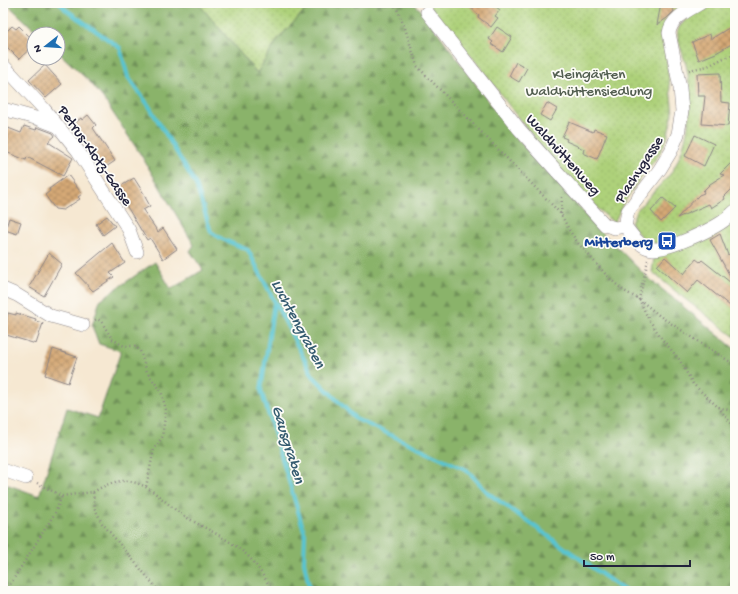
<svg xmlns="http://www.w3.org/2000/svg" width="738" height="594" viewBox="0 0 738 594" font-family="'Gochi Hand',sans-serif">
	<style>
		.green { fill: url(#green-dots); stroke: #687a5a }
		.forest { fill: url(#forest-firs); stroke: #566a52 }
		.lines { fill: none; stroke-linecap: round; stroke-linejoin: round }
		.stream { stroke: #58c4d1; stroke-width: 4 }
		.building { fill: url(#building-cross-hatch) }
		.street-casing { stroke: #8c8586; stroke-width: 14 }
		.path { stroke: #8c8586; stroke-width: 2.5; stroke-dasharray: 1 3; stroke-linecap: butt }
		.street { stroke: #fff; stroke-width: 13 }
		.labels { text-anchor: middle; stroke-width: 3.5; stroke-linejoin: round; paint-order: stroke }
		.park-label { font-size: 15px; fill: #535f51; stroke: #fdfcf7 }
		.street-label { font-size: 15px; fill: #22223b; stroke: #fdfcf7 }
		.transit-label { font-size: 15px; font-weight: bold; fill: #164399; stroke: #fdfcf7; text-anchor: end }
		.water-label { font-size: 16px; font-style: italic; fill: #355b70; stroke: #fdfcf7 }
	</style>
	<defs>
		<pattern id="green-dots" width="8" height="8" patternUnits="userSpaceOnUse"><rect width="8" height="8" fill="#aed17a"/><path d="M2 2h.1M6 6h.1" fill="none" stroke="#95b36a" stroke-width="1.8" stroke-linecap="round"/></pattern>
		<pattern id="forest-firs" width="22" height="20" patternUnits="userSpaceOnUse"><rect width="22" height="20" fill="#8ab36a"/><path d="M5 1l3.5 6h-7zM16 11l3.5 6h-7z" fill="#709158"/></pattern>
		<pattern id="building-cross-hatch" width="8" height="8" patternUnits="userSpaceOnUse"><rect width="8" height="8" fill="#d5a976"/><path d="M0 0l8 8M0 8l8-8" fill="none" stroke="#ac8962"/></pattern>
	</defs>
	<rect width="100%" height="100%" fill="#fdfcf7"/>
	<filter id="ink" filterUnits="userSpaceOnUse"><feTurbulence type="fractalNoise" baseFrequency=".025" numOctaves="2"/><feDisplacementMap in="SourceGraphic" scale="8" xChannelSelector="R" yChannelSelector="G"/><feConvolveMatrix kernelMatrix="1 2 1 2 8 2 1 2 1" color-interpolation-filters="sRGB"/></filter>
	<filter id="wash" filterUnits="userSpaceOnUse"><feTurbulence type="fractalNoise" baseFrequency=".012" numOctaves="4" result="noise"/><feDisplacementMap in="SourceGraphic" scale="16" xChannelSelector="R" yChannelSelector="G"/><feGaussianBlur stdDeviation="0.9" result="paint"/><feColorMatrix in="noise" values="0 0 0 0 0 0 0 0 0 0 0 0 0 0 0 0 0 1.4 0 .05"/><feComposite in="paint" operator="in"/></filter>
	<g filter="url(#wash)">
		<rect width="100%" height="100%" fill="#f6e8d2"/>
		<g class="green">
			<polygon points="198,3 312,3 279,38 257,73"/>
			<polygon points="427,3 691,3 666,23 660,35 665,47 673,113 667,138 658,156 634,187 623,204 614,223 578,191 546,155 481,68"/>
			<path d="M710,3h25v334l-50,-38 -33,-27 4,-29 -13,-3 -12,-16 2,-6 3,-7c8,-9 17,-18 25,-27 4,-4 9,-9 12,-14 17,-30 20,-67 14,-101 -2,-11 -11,-29 -9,-39 2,-9 24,-21 32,-27z"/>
		</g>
		<polygon class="forest" points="6,3 198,3 257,73 279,38 312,3 413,3 421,10 513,134 600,230 646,276 735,349 735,591 3,591 3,483 39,496 67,408 98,418 121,351 99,344 92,326 100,300 155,262 171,289 203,270 190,251 194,245 141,155 103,98 90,82 58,52 58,34 39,34"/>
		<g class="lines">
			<g class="stream">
				<polyline points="60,3 65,9 120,48 128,77 149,106 196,185 211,232 222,239 248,250 313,376 356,419 467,470 488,493 625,591"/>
				<polyline points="274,303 261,390 305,534 304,562 310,591"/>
			</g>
		</g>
		<g id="blocks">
			<g class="building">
				<polygon points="466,3 491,3 500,10 495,16 498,18 491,27 478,17 479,15"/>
				<polygon points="661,3 669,3 674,11 667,18 657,25"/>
				<polygon points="735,24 735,42 716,53 699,60 692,42 710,34 711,39"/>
				<polygon points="12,26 16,29 19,26 34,41 34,45 19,59 3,43 3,35"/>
				<polygon points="497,27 512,37 503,52 491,44 493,42 489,39"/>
				<polygon points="516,62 527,68 519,82 509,76"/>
				<polygon points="45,65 62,84 46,98 29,80"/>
				<polygon points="720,73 721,102 730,103 728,126 702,124 705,96 698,96 697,74"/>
				<polygon points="547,103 557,109 550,121 540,115"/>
				<polygon points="88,115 96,125 93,128 115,161 103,169 83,141 82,142 70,127 81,118 82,120"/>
				<polygon points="569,122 593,132 594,129 607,134 597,159 583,153 584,149 566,141 567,139 562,137"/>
				<polygon points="3,126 21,133 24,126 36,130 37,127 53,133 55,136 48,142 73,158 63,176 27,157 26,160 3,151"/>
				<polygon points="695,135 714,144 704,166 685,156"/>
				<polygon points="735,159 735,186 724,197 725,199 711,208 709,204 677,218 699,195 704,193 703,191 710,184 724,175 720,174"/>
				<polygon points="68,175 82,194 78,197 80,199 63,210 55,209 45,195 50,191 49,189"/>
				<polygon points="134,178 146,197 145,197 150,206 143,210 158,232 163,228 177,249 163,259 150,238 147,240 111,180 121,186"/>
				<polygon points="663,198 675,208 661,222 651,211"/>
				<polygon points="107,216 115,226 103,235 96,224"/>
				<polygon points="9,218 21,222 17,234 5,230"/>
				<polygon points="720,234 728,255 735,249 735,285 710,240"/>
				<polygon points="112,243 125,263 110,273 114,277 93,291 76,273"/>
				<polygon points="49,253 62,264 44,296 29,287"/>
				<polygon points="665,257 684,274 696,259 700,262 702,260 735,286 735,310 698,280 687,293 657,266"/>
				<polygon points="8,313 16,315 16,313 36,319 35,321 43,323 36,344 3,334 3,330"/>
				<polygon points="53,349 77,357 68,383 45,375"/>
			</g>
		</g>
	</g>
	<g filter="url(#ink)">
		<use href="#blocks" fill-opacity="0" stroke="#8c8586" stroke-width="1"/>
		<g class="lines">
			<defs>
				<g id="street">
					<polyline points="427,12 519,129 605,225 615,228 625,226"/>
					<polyline points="3,65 44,109 78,151 129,230 137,252"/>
					<polyline points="3,109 39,119 57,126"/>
					<path d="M625,226l3,-15 32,-42 11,-18 7,-17 4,-23 -2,-23 -11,-55c2,-15 20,-23 32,-30"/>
					<path d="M625,226c7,9 15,22 28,23 15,1 61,-20 73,-30 3,-2 6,-6 9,-8"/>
					<polyline points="3,289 17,295 51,316 83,325"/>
					<polyline points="3,470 26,478"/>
				</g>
			</defs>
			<use href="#street" class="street-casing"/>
			<g class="path">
				<polyline points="393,3 397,9 405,28 417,66 561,214 569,230 578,243 609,278 624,291 639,299 661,317 735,365"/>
				<polyline points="689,70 708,66 724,58 734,55 735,56"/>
				<polyline points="561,214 562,197"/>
				<polyline points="648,260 639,299 648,318 662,339 679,359 693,384 718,407 735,412"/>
				<polyline points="95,320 97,319 101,321 112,339 124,346 135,346 140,351 147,372 161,391 166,410 162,437 154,449 146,487"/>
				<polyline points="718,407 735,428"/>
				<polyline points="37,483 62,496 93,492 95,509 102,523 159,591"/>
				<path d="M93,492c11,-6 21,-12 34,-11 22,2 37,21 54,33 22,14 48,24 67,42 10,10 17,23 25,35"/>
				<polyline points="6,591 55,513 62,496"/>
			</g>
			<use href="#street" class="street"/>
		</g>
	</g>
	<defs>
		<symbol id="bus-square" viewBox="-11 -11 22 22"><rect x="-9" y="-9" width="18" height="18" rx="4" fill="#1a4fb4" stroke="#fdfcf7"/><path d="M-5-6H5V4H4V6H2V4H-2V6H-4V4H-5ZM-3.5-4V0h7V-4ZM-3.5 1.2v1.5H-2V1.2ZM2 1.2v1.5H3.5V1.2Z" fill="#fff"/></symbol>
	</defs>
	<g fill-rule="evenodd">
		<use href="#bus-square" x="656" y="230" width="22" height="22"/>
	</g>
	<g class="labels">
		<g class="park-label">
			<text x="589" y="78">Kleingärten<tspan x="589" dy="17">Waldhüttensiedlung</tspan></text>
		</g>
		<g class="street-label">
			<text transform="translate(564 154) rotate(48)" y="5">Waldhüttenweg</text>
			<text transform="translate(96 155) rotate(55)" y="5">Petrus-Klotz-Gasse</text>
			<text transform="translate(638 169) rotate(-57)" y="5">Plachygasse</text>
		</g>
		<g class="transit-label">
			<text x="653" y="246">Mitterberg</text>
		</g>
		<g class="water-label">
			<text transform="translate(300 323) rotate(62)" y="6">Luchtengraben</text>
			<text transform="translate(290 444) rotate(73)" y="6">Gausgraben</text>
		</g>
	</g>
	<rect width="738" height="594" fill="none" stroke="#fdfcf7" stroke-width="16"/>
	<g transform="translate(46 46) rotate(253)"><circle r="19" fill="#fdfcf7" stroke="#a5a5ac"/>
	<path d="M0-3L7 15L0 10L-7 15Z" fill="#1f6fb2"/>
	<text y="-6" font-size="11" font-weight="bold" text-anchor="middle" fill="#22223b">N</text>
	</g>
	<path d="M584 560v6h106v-6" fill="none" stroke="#22223b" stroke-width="2"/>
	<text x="590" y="560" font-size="12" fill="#22223b" stroke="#fdfcf7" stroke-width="3" paint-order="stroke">50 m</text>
</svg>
